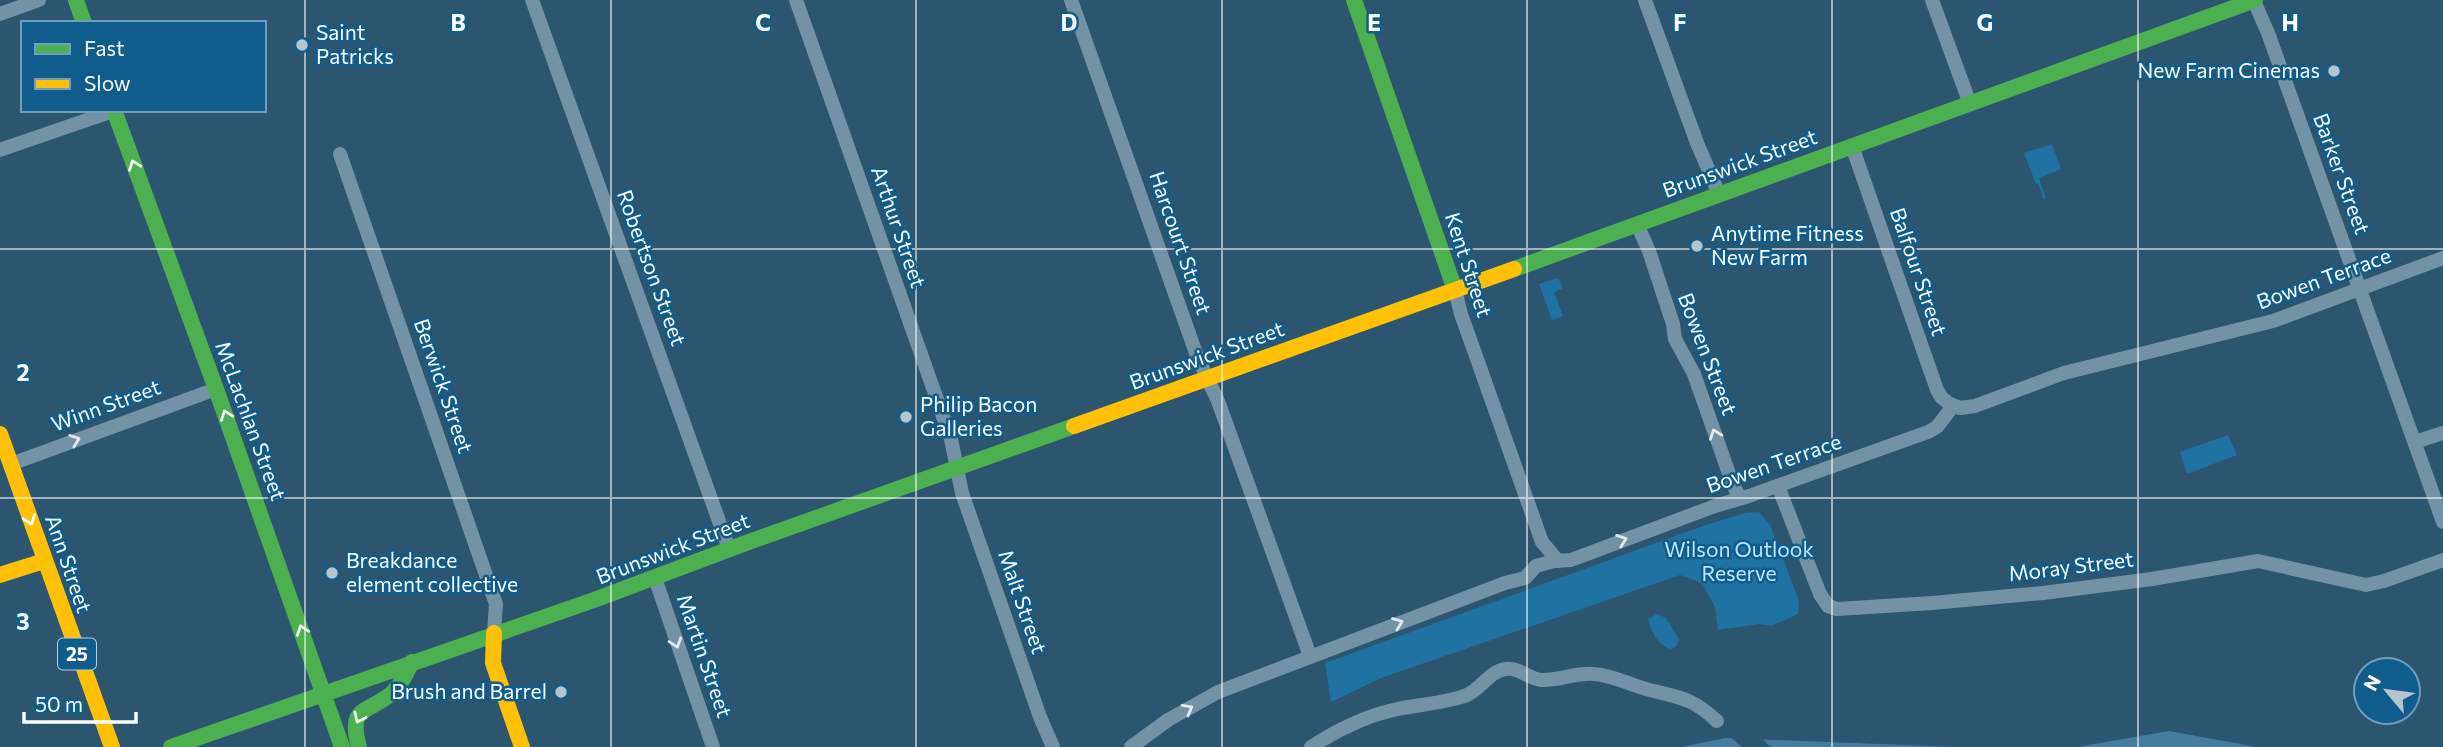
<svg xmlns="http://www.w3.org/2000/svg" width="2443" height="747" viewBox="0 0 2443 747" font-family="Commissioner,sans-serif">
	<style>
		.green { fill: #2072a2 }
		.water { fill: #457d9f }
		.pier { fill: #2c5670 }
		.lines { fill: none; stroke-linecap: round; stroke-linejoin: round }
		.street { stroke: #7392a5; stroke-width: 14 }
		.fast { stroke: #4caf50; stroke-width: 16 }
		.slow { stroke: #ffc107; stroke-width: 16 }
		.oneway { stroke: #f6fbf6 }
		.oneway2 { stroke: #e3e9ed }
		.grid { fill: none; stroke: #fff; stroke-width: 2; stroke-opacity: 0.55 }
		.poi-dot { fill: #b5c4cd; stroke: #0f5c8d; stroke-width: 2.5 }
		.labels { text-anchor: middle; stroke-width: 5; stroke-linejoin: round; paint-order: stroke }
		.shield { fill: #0f5c8d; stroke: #b7cedd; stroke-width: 2 }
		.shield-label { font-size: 19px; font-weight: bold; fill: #fff }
		.poi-label { font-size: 21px; fill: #fff; stroke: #0f5c8d; text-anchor: start }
		.street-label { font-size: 21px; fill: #fff; stroke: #0f5c8d }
		.park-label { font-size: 21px; fill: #bde6fe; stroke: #0f5c8d }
		.grid-label { font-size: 23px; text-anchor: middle; font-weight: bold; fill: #fff; stroke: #0f5c8d; stroke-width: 5; stroke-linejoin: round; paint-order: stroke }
	</style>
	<rect width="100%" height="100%" fill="#2c5670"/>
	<g class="green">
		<polygon points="2052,144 2061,169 2039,178 2046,199 2044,199 2038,183 2036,184 2024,153"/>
		<polygon points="1558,278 1563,288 1554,292 1563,316 1552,320 1539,284"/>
		<polygon points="2228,435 2237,455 2187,474 2180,452"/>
		<polygon points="1759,512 1770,525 1799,601 1798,614 1771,626 1759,624 1718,630 1715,607 1702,583 1680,575 1381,678 1331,702 1325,663 1703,526 1745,513"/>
		<path d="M1657,614l9,4 13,21 -2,6 -6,5c-14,-6 -19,-17 -23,-31z"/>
	</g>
	<g class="water">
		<polygon points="2169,731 2257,747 2077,747"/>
		<polygon points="1725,738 1955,747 1682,747"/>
	</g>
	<polygon class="pier" points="1728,735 1759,736 1771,747 1742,747"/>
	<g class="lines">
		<g class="street">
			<polyline points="532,0 729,549"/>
			<polyline points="796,0 951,439 962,493 1040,717 1053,747"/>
			<polyline points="1071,0 1197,356 1218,401 1310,656"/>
			<polyline points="1645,0 1697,143 1719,194"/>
			<polyline points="1932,0 1970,104"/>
			<polyline points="2254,1 2268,33 2443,522"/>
			<polyline points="0,14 39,0"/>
			<polyline points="1852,146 1937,390 1942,398 1950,404 1960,408 1975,406 2064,373 2273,321 2443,258"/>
			<polyline points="0,150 116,110"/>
			<polyline points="340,154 496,604 494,633"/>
			<polyline points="1637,224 1649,251 1673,324 1675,339 1694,374 1733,485 1740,498"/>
			<polyline points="1455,290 1461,314 1542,542 1558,561"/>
			<polyline points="2415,442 2443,433"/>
			<polyline points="11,464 216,389"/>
			<polyline points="1778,486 1820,594 1828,606 1837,609 1932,603 2043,593 2152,579 2258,561 2366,585 2384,581 2443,560"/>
			<polyline points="655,578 713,747"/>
			<polyline points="1131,747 1168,720 1218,692 1505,583 1525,578 1536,566 1554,561 1571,560 1715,506 1749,496 1928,432 1937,427 1953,406"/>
			<path d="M1311,747c26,-17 52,-30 82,-37 24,-6 51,-6 74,-15 14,-6 24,-25 39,-26 13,-2 23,10 35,11 18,1 35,-8 53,-6 18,1 34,10 52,15 33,9 44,7 71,32"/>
		</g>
		<g class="fast">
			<polyline points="76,0 84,23"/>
			<polyline points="1354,0 1455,290"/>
			<polyline points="114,110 216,389 342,747"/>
			<polyline points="1514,269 2255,0"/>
			<polyline points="171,747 594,600 746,543 1074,426"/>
			<path d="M359,747c-11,-40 6,-33 32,-53 10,-8 15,-21 21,-32"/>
		</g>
		<g class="slow">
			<polyline points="1074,426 1514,269"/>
			<polyline points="0,434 112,747"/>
			<polyline points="0,575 44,561"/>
			<polyline points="494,633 493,663 522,747"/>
		</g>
	</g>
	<defs><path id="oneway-chevron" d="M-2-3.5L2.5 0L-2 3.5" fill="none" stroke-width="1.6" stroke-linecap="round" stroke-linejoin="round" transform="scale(1.75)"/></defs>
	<g class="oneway">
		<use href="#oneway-chevron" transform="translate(134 165) rotate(-110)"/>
		<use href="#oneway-chevron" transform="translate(226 415) rotate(-110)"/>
		<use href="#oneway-chevron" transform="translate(30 520) rotate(71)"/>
		<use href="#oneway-chevron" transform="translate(302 630) rotate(-109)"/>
		<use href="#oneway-chevron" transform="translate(359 718) rotate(115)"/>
	</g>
	<g class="oneway2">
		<use href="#oneway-chevron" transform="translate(1715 434) rotate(-110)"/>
		<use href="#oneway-chevron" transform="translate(75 440) rotate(-20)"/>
		<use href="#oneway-chevron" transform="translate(1622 540) rotate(-20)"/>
		<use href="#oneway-chevron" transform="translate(1398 623) rotate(-21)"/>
		<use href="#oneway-chevron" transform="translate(676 643) rotate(72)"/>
		<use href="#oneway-chevron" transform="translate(1188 709) rotate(-29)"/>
	</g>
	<path class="grid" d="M305,0v747M611,0v747M916,0v747M1222,0v747M1527,0v747M1832,0v747M2138,0v747M0,249h2443M0,498h2443"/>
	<g class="poi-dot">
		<circle cx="302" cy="45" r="7"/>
		<circle cx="2334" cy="71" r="7"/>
		<circle cx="1697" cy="246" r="7"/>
		<circle cx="906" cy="417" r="7"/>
		<circle cx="332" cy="573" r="7"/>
		<circle cx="561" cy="692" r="7"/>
	</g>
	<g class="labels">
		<rect class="shield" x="58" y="638.5" width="38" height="31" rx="5"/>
		<g class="shield-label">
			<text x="77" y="661">25</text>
		</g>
		<g class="poi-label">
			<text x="316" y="40">Saint<tspan x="316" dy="24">Patricks</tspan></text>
			<text x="2320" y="78" text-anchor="end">New Farm Cinemas</text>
			<text x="1711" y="241">Anytime Fitness<tspan x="1711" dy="24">New Farm</tspan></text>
			<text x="920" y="412">Philip Bacon<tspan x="920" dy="24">Galleries</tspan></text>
			<text x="346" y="568">Breakdance<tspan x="346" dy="24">element collective</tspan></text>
			<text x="547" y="699" text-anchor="end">Brush and Barrel</text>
		</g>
		<g class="street-label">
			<text transform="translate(1740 164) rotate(-20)" y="7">Brunswick Street</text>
			<text transform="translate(2341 174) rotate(70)" y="7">Barker Street</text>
			<text transform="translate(898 227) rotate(71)" y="7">Arthur Street</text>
			<text transform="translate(1180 243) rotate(71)" y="7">Harcourt Street</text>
			<text transform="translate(1468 265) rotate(72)" y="7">Kent Street</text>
			<text transform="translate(651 268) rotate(70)" y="7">Robertson Street</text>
			<text transform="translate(1918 272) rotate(71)" y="7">Balfour Street</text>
			<text transform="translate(2324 279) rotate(-20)" y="7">Bowen Terrace</text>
			<text transform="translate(1707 354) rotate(69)" y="7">Bowen Street</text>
			<text transform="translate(1207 356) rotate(-20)" y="7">Brunswick Street</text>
			<text transform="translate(443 386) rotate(71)" y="7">Berwick Street</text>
			<text transform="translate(106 406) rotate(-20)" y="7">Winn Street</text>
			<text transform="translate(250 421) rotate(70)" y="7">McLachlan Street</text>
			<text transform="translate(1774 464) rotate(-19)" y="7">Bowen Terrace</text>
			<text transform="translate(673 549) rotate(-21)" y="7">Brunswick Street</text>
			<text transform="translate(68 564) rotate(71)" y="7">Ann Street</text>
			<text transform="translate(2071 567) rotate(-7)" y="7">Moray Street</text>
			<text transform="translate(1022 602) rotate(71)" y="7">Malt Street</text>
			<text transform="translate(704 656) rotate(71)" y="7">Martin Street</text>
		</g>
		<g class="park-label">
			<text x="1739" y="557">Wilson Outlook<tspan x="1739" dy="24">Reserve</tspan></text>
		</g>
	</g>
	<g class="grid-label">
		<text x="458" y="31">B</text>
		<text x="763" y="31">C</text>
		<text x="1069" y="31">D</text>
		<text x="1374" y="31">E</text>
		<text x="1680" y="31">F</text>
		<text x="1985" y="31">G</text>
		<text x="2290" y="31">H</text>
		<text x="23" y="381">2</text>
		<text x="23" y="630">3</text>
	</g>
	<rect x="21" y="21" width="245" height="91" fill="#0f5c8d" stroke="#6f9dbb" stroke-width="2"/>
	<rect x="35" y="44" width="35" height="10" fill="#4caf50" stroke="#6f9dbb" stroke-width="2"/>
	<text x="84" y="56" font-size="21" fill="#ffffff">Fast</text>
	<rect x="35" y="79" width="35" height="10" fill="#ffc107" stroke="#6f9dbb" stroke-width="2"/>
	<text x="84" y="91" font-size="21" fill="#ffffff">Slow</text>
	<g transform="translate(2387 691) rotate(299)"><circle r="33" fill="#0f5c8d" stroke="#6f9dbb" stroke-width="2"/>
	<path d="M0-5L12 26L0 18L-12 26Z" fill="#b5c4cd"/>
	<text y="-10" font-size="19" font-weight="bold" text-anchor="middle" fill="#ffffff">N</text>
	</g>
	<path d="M24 712v10h112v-10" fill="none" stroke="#ffffff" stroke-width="3.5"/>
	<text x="35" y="712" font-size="21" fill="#ffffff" stroke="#0f5c8d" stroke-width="5" paint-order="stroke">50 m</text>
</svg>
